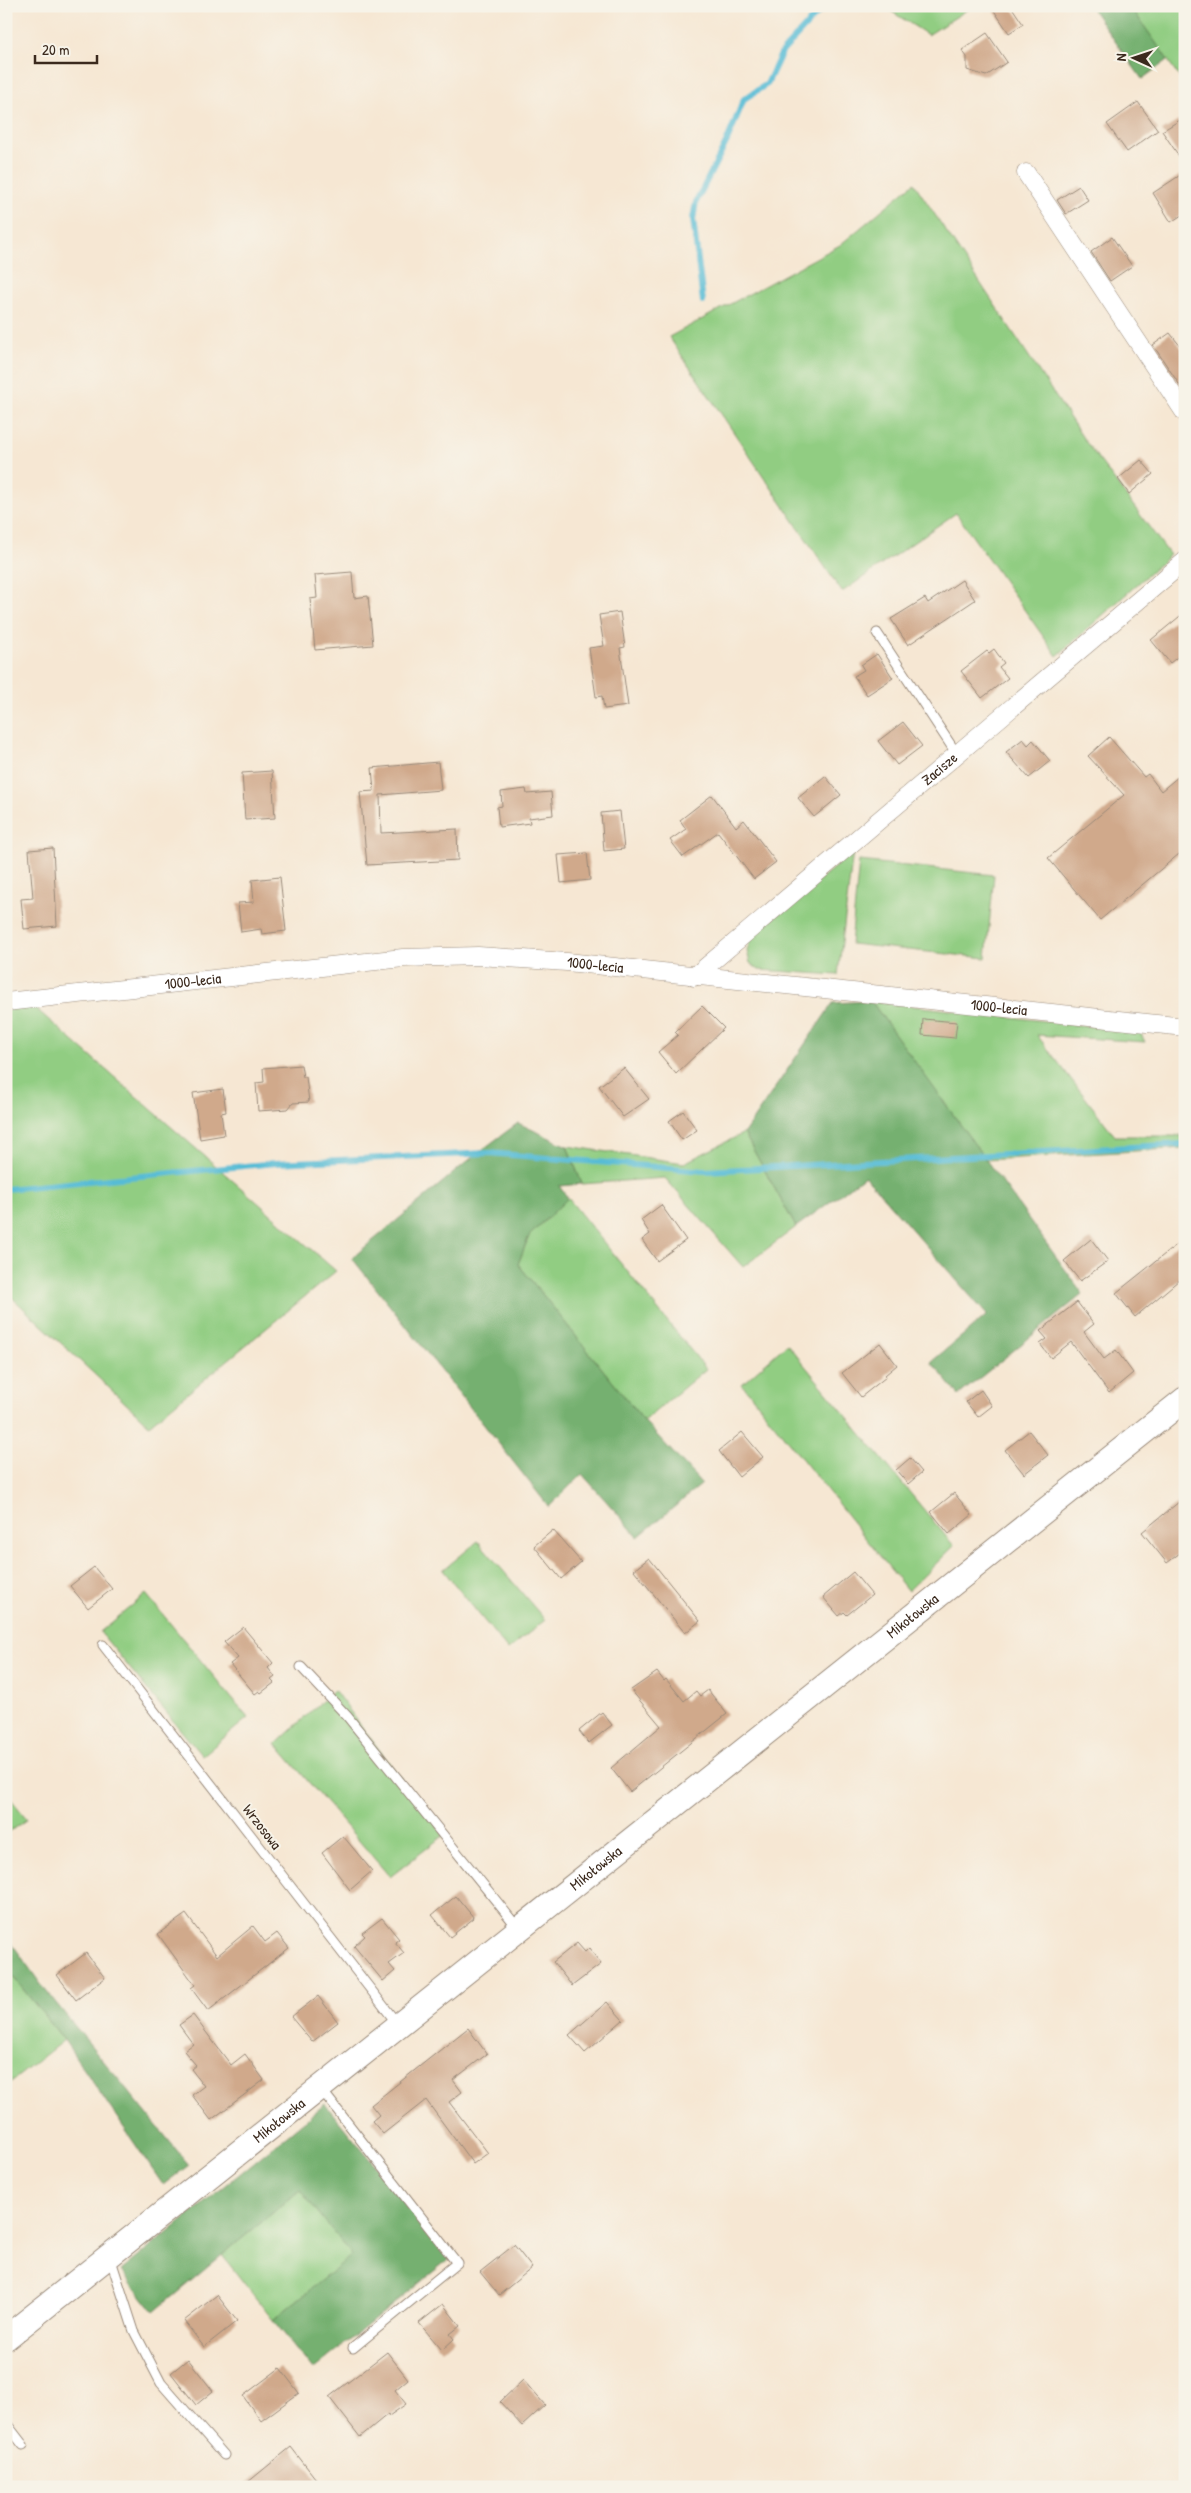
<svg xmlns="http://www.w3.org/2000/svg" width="1191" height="2493" viewBox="0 0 1191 2493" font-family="'Patrick Hand',sans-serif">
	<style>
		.green { fill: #91cd82; stroke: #667c50 }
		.forest { fill: #74b070; stroke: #586d47 }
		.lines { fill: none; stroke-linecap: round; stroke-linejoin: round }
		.stream { stroke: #56bcd5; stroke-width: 6 }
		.building { fill: #d0a98b }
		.lane-casing { stroke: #988878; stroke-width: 11 }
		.street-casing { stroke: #988878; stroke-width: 19 }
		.secondary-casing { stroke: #988878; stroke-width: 26 }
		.path { stroke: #988878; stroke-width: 3; stroke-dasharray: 4 4; stroke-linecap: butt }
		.lane { stroke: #fff; stroke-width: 9 }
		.street { stroke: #fff; stroke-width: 18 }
		.secondary { stroke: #fff; stroke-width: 24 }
		.labels { text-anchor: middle; stroke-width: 4; stroke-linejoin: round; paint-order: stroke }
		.street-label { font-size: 15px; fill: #3b2a1e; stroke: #f7f3e8 }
	</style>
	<rect width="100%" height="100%" fill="#f7f3e8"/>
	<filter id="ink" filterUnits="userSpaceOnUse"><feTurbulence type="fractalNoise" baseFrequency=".02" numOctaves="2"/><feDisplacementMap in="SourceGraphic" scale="10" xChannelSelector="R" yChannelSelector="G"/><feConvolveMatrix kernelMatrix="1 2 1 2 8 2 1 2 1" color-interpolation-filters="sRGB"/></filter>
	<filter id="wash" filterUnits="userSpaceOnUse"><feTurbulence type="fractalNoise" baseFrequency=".0096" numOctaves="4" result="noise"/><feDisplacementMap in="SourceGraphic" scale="20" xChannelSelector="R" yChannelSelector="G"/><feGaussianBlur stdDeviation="1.12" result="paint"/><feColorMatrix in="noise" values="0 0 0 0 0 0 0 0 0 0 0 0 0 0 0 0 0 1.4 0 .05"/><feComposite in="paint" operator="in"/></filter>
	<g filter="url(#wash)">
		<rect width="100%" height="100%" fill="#f6e7d3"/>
		<g class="green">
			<polygon points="883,6 973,6 928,35"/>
			<polygon points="1130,6 1185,6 1185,85"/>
			<polygon points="914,183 1083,438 1170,555 1057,656 956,513 842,592 669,337 840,245"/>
			<polygon points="853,852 838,975 759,970 750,963 747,951 751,936"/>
			<polygon points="859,861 994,875 986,958 851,944"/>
			<polygon points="871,1001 1140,1032 1145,1042 1037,1035 1115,1136 1185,1136 1185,1148 985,1160"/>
			<polygon points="33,1006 336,1271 149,1425 6,1292 6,1009"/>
			<polygon points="744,1133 796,1227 743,1267 665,1178 582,1184 567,1146 684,1163"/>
			<polygon points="568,1198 706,1369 644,1421 518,1264 529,1236"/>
			<polygon points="787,1344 954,1546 908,1591 742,1384"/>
			<polygon points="478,1541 545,1620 508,1650 443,1570"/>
			<polygon points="146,1594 248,1718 202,1756 100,1632"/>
			<polygon points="334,1690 444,1835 390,1877 276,1744"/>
			<polygon points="6,1793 27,1819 6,1834"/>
			<polygon points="6,1968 64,2040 6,2086"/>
			<polygon points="300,2190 353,2255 273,2320 222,2255"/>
		</g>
		<g class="forest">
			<polygon points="1090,6 1130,6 1168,60 1142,79"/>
			<polygon points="871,1001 1083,1294 959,1395 931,1362 987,1315 865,1176 796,1227 744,1133 833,1003"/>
			<polygon points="518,1123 567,1146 582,1184 559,1186 568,1198 529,1236 518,1264 644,1421 702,1484 638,1537 582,1474 549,1507 352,1258 475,1155"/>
			<polygon points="6,1935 42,1986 189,2165 163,2185 64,2040 6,1968"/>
			<polygon points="325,2104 450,2258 313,2370 273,2320 352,2255 300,2190 154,2312 121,2271"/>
		</g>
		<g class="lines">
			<g class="stream">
				<polyline points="703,302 693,219 696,202 727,141 744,99 767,84 782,52 824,6"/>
				<polyline points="6,1189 276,1163 489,1153 705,1171 1185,1144"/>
			</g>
		</g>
		<g id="blocks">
			<g class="building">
				<polygon points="991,6 1011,6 1023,24 1009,33"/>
				<polygon points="987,33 1007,62 986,76 967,70 967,57 962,50"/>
				<polygon points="1138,102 1158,130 1127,152 1107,124"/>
				<polygon points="1185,117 1185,165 1162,131"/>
				<polygon points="1185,172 1185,213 1171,222 1153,193"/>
				<polygon points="1079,186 1088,200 1066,214 1057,200"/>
				<polygon points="1112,237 1132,266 1110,281 1091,252"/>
				<polygon points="1170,333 1185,352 1185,393 1153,345"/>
				<polygon points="1141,460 1153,474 1129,494 1118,479"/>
				<polygon points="352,572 354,598 368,596 373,645 315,650 310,599 317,598 315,575"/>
				<polygon points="962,580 975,600 908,645 891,619 925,598 928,603"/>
				<polygon points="620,612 625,647 620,648 628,706 604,709 602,696 596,697 589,648 604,646 599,615"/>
				<polygon points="1185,612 1185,651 1170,663 1151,640"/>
				<polygon points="994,649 1004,663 999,667 1008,678 982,698 961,671 987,651 989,653"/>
				<polygon points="877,654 893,678 867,695 854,676 864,670 861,665"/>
				<polygon points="903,722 922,746 897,765 878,741"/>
				<polygon points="1109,737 1144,777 1148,774 1161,791 1185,771 1185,849 1100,920 1048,858 1124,795 1088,756"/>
				<polygon points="1023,739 1028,745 1033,740 1050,761 1029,778 1006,752"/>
				<polygon points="438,762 441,790 380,795 381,833 457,829 458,860 367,865 360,792 374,791 372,768"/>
				<polygon points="272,771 275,818 245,820 242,773"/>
				<polygon points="825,776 841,795 814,817 798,798"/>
				<polygon points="526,789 527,794 551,792 553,815 529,818 530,823 499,827 497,807 502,806 501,792"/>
				<polygon points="712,795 736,827 744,820 776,862 754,879 718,832 683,857 670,840 686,829 680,820"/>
				<polygon points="620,811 624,849 604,851 601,813"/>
				<polygon points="53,848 57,926 24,929 21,899 33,898 29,850"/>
				<polygon points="587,853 590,880 561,883 558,855"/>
				<polygon points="280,877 286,931 262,934 261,929 241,932 238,903 254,902 252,880"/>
				<polygon points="702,1006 724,1028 676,1074 658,1052 678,1035 675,1032"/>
				<polygon points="923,1019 957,1022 955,1038 922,1035"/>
				<polygon points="301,1065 303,1077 306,1077 309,1102 293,1103 288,1109 258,1111 256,1083 264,1082 263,1068"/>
				<polygon points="624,1068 649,1099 623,1117 599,1086"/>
				<polygon points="223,1089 226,1112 221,1113 224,1135 200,1139 193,1093"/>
				<polygon points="683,1111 697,1130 682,1140 669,1121"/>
				<polygon points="661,1205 686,1240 657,1261 642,1240 650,1234 641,1220"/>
				<polygon points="1185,1238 1185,1275 1135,1317 1116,1293"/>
				<polygon points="1091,1239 1108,1261 1080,1281 1064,1261"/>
				<polygon points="1077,1302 1094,1324 1084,1332 1104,1359 1116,1350 1133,1373 1109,1393 1071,1342 1051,1358 1040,1344 1047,1339 1040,1331"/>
				<polygon points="880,1343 897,1365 885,1375 886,1377 861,1397 842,1373"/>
				<polygon points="981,1390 992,1406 978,1417 966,1402"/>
				<polygon points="1029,1431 1048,1455 1024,1474 1005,1450"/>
				<polygon points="742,1432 763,1457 739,1477 719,1451"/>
				<polygon points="910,1458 922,1472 908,1484 896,1470"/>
				<polygon points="954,1493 972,1515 949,1534 931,1512"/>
				<polygon points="1185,1497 1185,1549 1167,1563 1142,1532"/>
				<polygon points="553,1530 581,1562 561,1579 534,1546"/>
				<polygon points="649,1558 700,1621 685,1633 634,1570"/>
				<polygon points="94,1567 112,1589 88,1608 70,1586"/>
				<polygon points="853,1572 872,1595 847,1615 844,1612 839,1616 823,1597"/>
				<polygon points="243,1627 273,1663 268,1668 275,1677 271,1680 274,1683 261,1693 259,1691 255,1694 230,1664 238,1658 224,1642"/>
				<polygon points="657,1672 664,1681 666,1679 684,1701 696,1691 700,1696 708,1690 727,1714 630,1792 611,1768 661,1726 631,1690"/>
				<polygon points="602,1712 612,1725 589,1743 579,1731"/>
				<polygon points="343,1836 372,1871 350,1890 322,1853"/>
				<polygon points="456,1896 474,1918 450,1937 432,1915"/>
				<polygon points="186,1914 217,1956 253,1926 265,1942 277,1933 289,1948 208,2011 191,1988 195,1985 158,1934"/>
				<polygon points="382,1918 399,1939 395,1942 404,1953 389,1964 395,1971 383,1981 354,1946 365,1936 362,1933"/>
				<polygon points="577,1943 585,1952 589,1948 601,1964 572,1986 553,1962"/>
				<polygon points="86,1953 105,1978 76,2000 57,1975"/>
				<polygon points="318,1996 338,2022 312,2042 291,2017"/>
				<polygon points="607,2002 623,2020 585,2053 569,2035"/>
				<polygon points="193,2015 231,2065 245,2054 264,2080 211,2120 192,2095 204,2086 191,2069 196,2065 184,2051 193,2044 179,2025"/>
				<polygon points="468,2028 487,2054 453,2080 462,2092 449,2102 488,2153 473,2164 426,2100 383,2134 372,2121 379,2115 371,2105"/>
				<polygon points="514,2245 532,2268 499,2295 480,2272"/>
				<polygon points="217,2295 237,2321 204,2347 184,2321"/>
				<polygon points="443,2304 460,2326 450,2334 454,2339 442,2350 419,2323"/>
				<polygon points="387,2352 408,2379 395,2390 406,2404 389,2416 388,2414 360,2437 329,2397"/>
				<polygon points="188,2359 213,2391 196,2405 171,2373"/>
				<polygon points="280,2368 299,2393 261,2421 243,2396"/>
				<polygon points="523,2380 545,2405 522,2426 500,2402"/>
				<polygon points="291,2447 316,2479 306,2487 242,2487"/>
			</g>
		</g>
	</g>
	<g filter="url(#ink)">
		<use href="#blocks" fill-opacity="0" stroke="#988878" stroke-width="1"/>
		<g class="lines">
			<defs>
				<g id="lane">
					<polyline points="877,633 956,753"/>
					<polyline points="103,1645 399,2026"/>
					<polyline points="301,1667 347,1716 518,1928"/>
					<polyline points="321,2089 457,2263 353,2348"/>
					<polyline points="110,2257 134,2331 161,2383 224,2455"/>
					<polyline points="6,2423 23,2445"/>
				</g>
				<g id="street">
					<polyline points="1026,173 1185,413"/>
					<path id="s1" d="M694,977l491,-416"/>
					<path id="s2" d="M6,1002l397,-44 75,-2 89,6 618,65"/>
				</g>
				<g id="secondary">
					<path id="s3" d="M6,2338l1179,-939"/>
				</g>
			</defs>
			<use href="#lane" class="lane-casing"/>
			<use href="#street" class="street-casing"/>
			<use href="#secondary" class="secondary-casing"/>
			<polyline class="path" points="6,960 8,983"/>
			<use href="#lane" class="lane"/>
			<use href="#street" class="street"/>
			<use href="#secondary" class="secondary"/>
		</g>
	</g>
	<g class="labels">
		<g class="street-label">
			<text dy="5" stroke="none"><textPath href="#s1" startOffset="322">Zacisze</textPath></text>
			<text dy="5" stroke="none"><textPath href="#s2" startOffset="592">1000-lecia</textPath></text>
			<text dy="5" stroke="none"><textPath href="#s2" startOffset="188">1000-lecia</textPath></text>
			<text dy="5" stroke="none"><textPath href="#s2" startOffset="998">1000-lecia</textPath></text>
			<text dy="5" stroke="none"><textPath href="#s3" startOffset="1159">Mikołowska</textPath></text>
			<text transform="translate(262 1827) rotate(52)" y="5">Wrzosowa</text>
			<text dy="5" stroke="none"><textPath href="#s3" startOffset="754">Mikołowska</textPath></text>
			<text dy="5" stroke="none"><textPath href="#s3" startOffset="349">Mikołowska</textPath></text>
		</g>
	</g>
	<rect width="1191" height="2493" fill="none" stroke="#f7f3e8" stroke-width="25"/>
	<g transform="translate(1134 58) rotate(273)" stroke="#f7f3e8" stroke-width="4" paint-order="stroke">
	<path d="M0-4L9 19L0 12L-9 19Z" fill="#3b2a1e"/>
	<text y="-8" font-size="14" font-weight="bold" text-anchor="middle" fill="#3b2a1e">N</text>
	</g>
	<path d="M35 55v8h62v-8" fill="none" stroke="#3b2a1e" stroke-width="2.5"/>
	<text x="42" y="55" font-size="15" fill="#3b2a1e" stroke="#f7f3e8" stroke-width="4" paint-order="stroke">20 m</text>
</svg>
